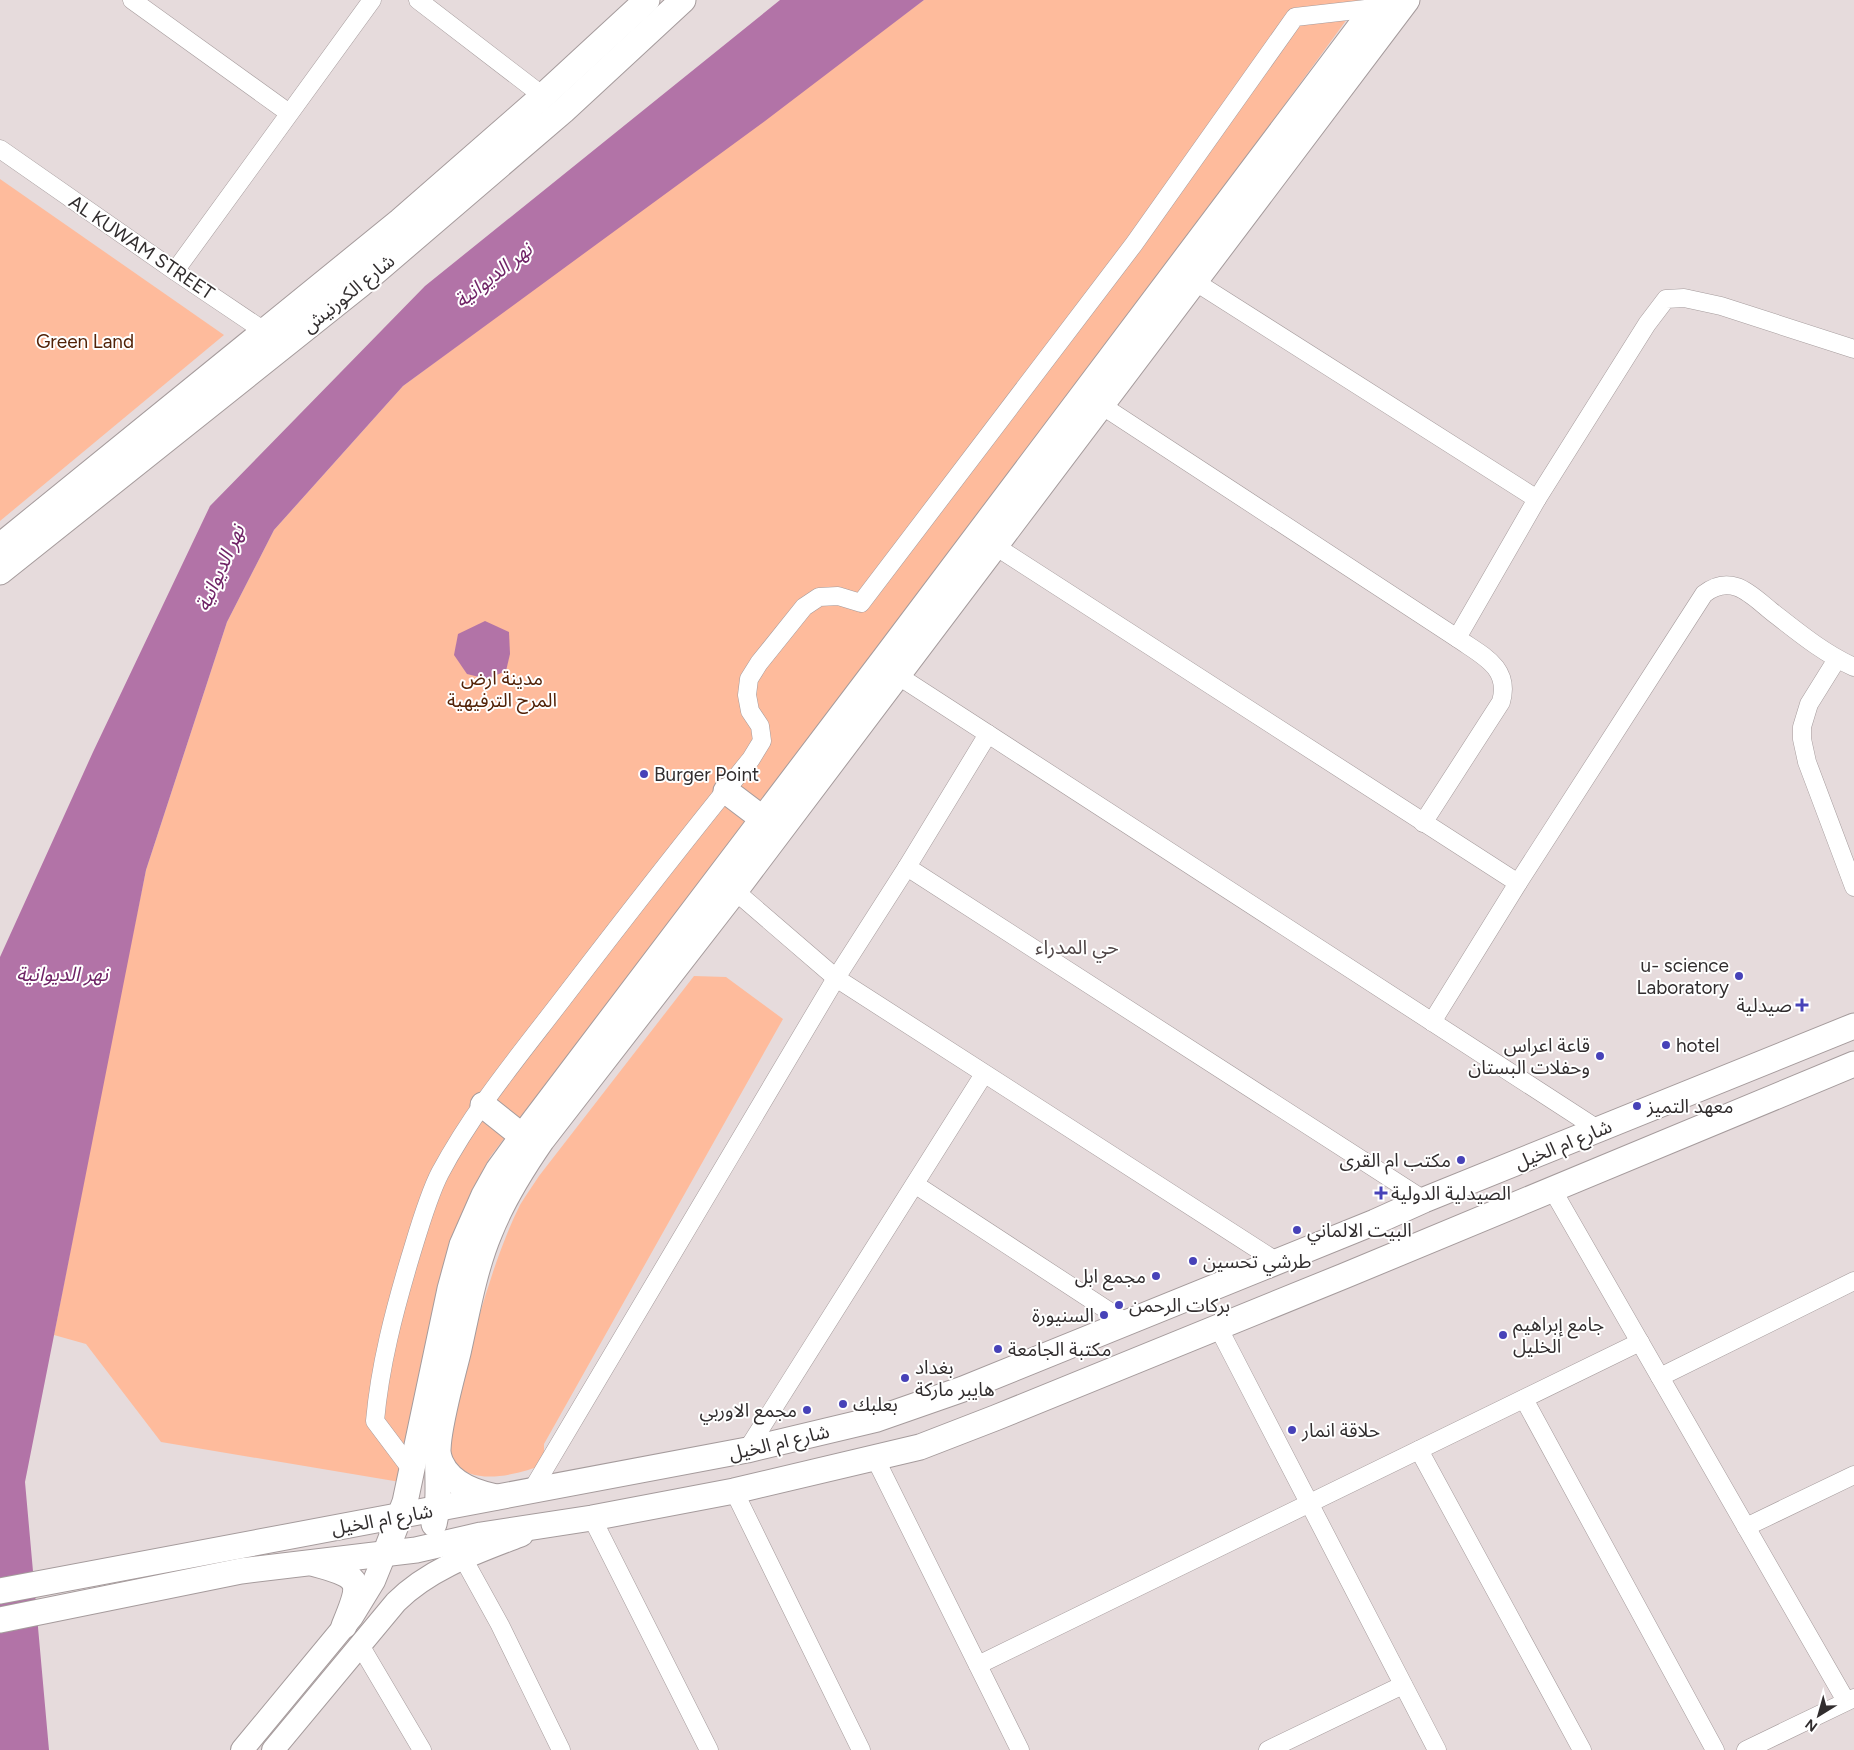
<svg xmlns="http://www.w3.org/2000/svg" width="1854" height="1750" viewBox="0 0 1854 1750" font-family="Figtree,'Noto Sans Arabic',sans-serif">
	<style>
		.green { fill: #febb9c }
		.water { fill: #b273a7 }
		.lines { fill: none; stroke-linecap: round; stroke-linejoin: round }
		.minor-casing { stroke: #a59b9c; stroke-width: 19 }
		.tertiary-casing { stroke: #a59b9c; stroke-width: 24 }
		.secondary-casing { stroke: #a59b9c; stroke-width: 27 }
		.minor { stroke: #fff; stroke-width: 18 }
		.tertiary { stroke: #fff; stroke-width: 22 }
		.secondary { stroke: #fff; stroke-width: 25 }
		.poi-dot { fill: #4742b8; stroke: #fff; stroke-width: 2 }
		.labels { text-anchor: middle; stroke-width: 4; stroke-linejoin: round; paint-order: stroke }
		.street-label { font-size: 19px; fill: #312d2e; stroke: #fff }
		.park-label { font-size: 19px; fill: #522207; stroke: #fff }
		.poi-label { font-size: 19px; fill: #312d2e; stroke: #fff; text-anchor: start }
		.water-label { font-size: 20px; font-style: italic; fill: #702467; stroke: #fff }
		.neighbourhood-label { font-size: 20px; fill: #504748; stroke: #fff }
	</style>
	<rect width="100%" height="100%" fill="#e6dbdc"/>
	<g class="green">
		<polygon points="924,0 1361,0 1288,100 1257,147 761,804 490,1157 472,1190 456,1227 400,1482 161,1442 86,1344 54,1335 115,1020 146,870 227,622 274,530 403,386"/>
		<polygon points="0,179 224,335 0,521"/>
		<path d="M694,976l32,1 57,42 -239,425v21c-25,8 -69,23 -90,-3 -6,-8 -9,-26 -8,-37 3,-19 14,-46 20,-65 16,-52 30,-107 54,-155 6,-10 13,-20 19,-29z"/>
	</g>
	<g class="water">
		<polygon points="780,0 924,0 765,121 403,386 274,530 227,622 146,870 25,1482 49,1750 0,1750 0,957 93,752 210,506 425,286"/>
		<polygon points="485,621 509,632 510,654 506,671 487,679 467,674 454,655 458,634"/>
	</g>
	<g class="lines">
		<defs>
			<g id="minor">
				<polyline points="132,0 289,113"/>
				<polyline points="418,0 543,96"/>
				<polyline points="0,149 175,271 273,337"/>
				<polyline points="175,271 372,0"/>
				<polyline points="1194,281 1537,499"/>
				<path d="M1101,405l356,233c24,17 54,29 44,64l-78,121"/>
				<polyline points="995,546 1518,883"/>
				<polyline points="1457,638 1537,499 1647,324 1666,299 1684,298 1721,306 1854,349"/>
				<polyline points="1837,659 1809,704 1802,727 1802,739 1807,762 1854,887"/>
				<polyline points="897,675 1599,1130"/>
				<polyline points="907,867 1424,1200"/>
				<polyline points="735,891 836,978 1276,1261"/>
				<path d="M1432,1022l86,-139 186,-289c10,-8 21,-11 33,-7 12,4 24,16 34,24 27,21 52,42 83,56"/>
				<polyline points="916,1185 1127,1323"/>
				<polyline points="1552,1189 1846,1701"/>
				<polyline points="1218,1327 1437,1750"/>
				<polyline points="1660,1377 1854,1281"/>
				<polyline points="1524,1399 1715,1750"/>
				<polyline points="747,1450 984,1074"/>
				<polyline points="1419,1450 1582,1750"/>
				<polyline points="875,1458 1020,1750"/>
				<path d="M411,1469l-36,-48c5,-56 19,-109 35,-163 8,-26 18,-62 30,-85 33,-62 78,-116 121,-172 62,-81 125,-162 190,-242l11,-18 -2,-15 -10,-15 -3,-16 2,-16 10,-16 45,-56 15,-10 19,-1 23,7 273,-359 161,-227 79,-9"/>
				<polyline points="532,1490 836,978 907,867 988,734"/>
				<polyline points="734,1491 861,1750"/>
				<polyline points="592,1518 709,1750"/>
				<polyline points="1746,1527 1854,1475"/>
				<polyline points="463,1558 500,1625 561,1750"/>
				<polyline points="360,1645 422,1750"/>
				<polyline points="978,1665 1640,1342"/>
				<polyline points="1268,1750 1403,1685"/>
				<polyline points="1746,1750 1854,1698"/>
			</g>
			<g id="tertiary">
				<polyline points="242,1750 352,1617 374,1581 385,1554"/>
				<path d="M273,1750l123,-148c34,-34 82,-50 126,-67"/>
			</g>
			<g id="secondary">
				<polyline points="0,546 400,221 543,96 647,0"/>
				<polyline points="0,572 360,285 563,111 683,0"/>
				<polyline points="726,791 763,819"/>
				<polyline points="483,1105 522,1136"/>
				<path d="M438,1454c6,27 33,38 58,43"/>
				<path d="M434,1524c8,-29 1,-57 5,-86 4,-29 12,-57 19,-85 9,-40 16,-83 32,-121 13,-33 32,-63 52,-92l193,-249 672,-891"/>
				<polyline points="385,1554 405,1502 450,1289 462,1245 484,1195 498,1170 530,1126 887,655 1380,0"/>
				<path d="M315,1564c49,13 47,19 29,62"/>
				<polyline points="0,1591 747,1450 877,1419 963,1389 1375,1222 1424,1200 1854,1026"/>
				<polyline points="0,1620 241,1571 416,1550 481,1535 592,1518 734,1491 920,1447 995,1418 1344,1276 1854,1064"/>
			</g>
		</defs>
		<use href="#minor" class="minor-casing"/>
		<use href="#tertiary" class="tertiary-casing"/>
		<use href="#secondary" class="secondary-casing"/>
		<use href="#minor" class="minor"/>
		<use href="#tertiary" class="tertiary"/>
		<use href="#secondary" class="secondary"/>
	</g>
	<g class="poi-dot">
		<circle cx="644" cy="774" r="5"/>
		<circle cx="1739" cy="976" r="5"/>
		<path d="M1799.5 997.5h5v5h5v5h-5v5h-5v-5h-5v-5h5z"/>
		<circle cx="1666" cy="1045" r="5"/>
		<circle cx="1600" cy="1056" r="5"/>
		<circle cx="1637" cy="1106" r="5"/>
		<circle cx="1461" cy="1160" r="5"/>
		<path d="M1378.5 1185.5h5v5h5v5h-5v5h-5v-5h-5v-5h5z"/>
		<circle cx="1297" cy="1230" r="5"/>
		<circle cx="1193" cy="1261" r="5"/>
		<circle cx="1156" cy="1276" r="5"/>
		<circle cx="1119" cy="1305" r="5"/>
		<circle cx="1104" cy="1315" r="5"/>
		<circle cx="1503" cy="1335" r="5"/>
		<circle cx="998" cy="1349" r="5"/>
		<circle cx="905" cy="1378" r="5"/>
		<circle cx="843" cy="1404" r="5"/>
		<circle cx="807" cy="1410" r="5"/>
		<circle cx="1292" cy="1430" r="5"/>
	</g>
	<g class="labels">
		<g class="street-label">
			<text transform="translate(142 247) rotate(34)" y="7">AL KUWAM STREET</text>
			<text transform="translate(348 293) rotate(-39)" y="7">شارع الكورنيش</text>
			<text transform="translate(1563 1144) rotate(-22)" y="7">شارع ام الخيل</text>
			<text transform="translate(779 1442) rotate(-13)" y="7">شارع ام الخيل</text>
			<text transform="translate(382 1519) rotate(-10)" y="7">شارع ام الخيل</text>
		</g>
		<g class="park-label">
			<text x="85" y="348">Green Land</text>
			<text x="502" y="685">مدينة ارض<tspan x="502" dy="22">المرح الترفيهية</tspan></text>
		</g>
		<g class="poi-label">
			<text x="654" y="781">Burger Point</text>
			<text x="1729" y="972" text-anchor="end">u- science<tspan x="1729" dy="22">Laboratory</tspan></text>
			<text x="1792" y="1012" text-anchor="end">صيدلية</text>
			<text x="1590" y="1052" text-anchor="end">قاعة اعراس<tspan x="1590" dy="22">وحفلات البستان</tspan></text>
			<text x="1676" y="1052">hotel</text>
			<text x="1647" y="1113">معهد التميز</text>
			<text x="1451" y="1167" text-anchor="end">مكتب ام القرى</text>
			<text x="1391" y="1200">الصيدلية الدولية</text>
			<text x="1307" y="1237">البيت الالماني</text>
			<text x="1203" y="1268">طرشي تحسين</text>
			<text x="1146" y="1283" text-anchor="end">مجمع ابل</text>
			<text x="1129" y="1312">بركات الرحمن</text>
			<text x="1094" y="1322" text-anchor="end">السنيورة</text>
			<text x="1513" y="1331">جامع إبراهيم<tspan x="1513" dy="22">الخليل</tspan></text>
			<text x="1008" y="1356">مكتبة الجامعة</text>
			<text x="915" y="1374">بغداد<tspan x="915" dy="22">هايبر ماركة</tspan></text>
			<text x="853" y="1411">بعلبك</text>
			<text x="797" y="1417" text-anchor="end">مجمع الاوربي</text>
			<text x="1302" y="1437">حلاقة انمار</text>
		</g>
		<g class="water-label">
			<text transform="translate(493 275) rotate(-38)" y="7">نهر الديوانية</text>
			<text transform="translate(220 568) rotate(-66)" y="7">نهر الديوانية</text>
			<text x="62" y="981">نهر الديوانية</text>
		</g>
		<g class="neighbourhood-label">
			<text x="1077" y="954">حي المدراء</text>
		</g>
	</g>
	<g transform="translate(1819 1715) rotate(217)" stroke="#ffffff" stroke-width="4" paint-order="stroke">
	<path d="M0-4L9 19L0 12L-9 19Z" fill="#312d2e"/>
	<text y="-8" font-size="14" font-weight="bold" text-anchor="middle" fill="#312d2e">N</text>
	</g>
</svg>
